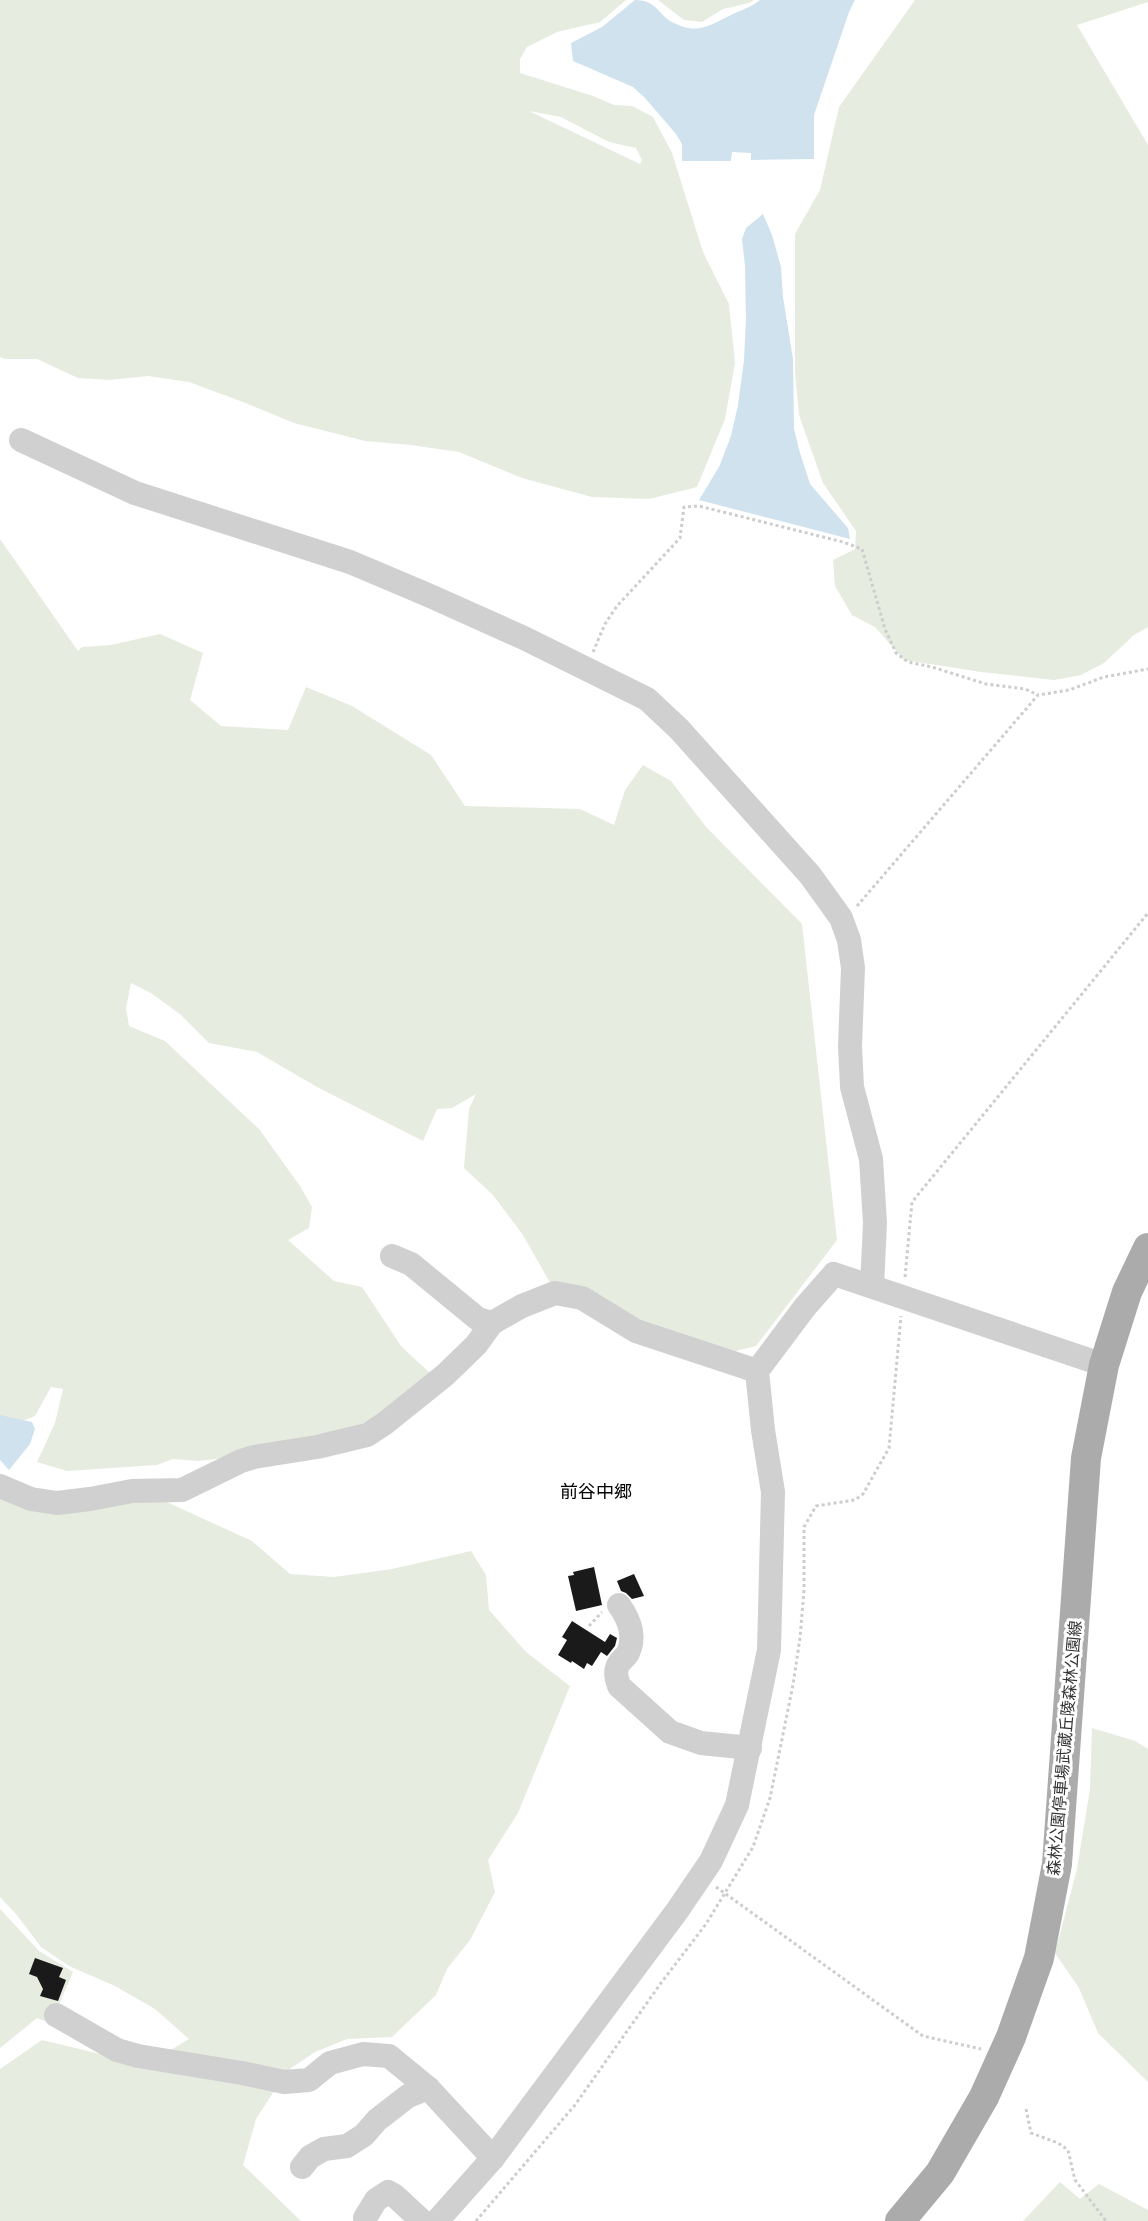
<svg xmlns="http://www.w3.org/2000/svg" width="1148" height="2221" viewBox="0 0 1148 2221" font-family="Montserrat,'Noto Sans JP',sans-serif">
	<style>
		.green { fill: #e6ecdf; fill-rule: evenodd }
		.water { fill: #cfe2ee }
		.building { fill: #1a1a1a }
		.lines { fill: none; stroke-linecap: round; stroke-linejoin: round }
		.path { stroke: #cdcdcd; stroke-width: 3; stroke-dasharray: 3 3; stroke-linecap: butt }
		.minor { stroke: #d0d0d0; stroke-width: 24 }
		.major { stroke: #ababab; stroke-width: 30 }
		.labels { text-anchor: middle; stroke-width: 6; stroke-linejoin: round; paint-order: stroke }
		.street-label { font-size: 16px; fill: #333; stroke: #fff }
		.neighbourhood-label { font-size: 18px; fill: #000; stroke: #fff }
	</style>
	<rect width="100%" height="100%" fill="#fff"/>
	<g class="green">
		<path d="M0,0h626l-26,22 -43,10 -30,15 -7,12v14l73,23 21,9 18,1 21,11 19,36 31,99 26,52 6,59 -10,56 -28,68 -48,12 -57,-2 -70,-19 -63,-26 -48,-7 -46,-4 -71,-18 -51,-21 -54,-20 -41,-6 -38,4 -32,-2 -41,-19h-32l-5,-2zM529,111l32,6 48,25 27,6 6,12 -2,4z"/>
		<polygon points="658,0 754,0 749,3 723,9 702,22 684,20"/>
		<polygon points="915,0 1148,0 1148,2 1077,25 1148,145 1148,627 1134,635 1104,663 1081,675 1054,680 981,672 904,660 875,627 852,615 835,586 833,560 855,549 856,531 823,483 799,415 795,372 795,234 820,190 839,107"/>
		<polygon points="0,539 78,651 82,647 111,645 160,634 203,653 190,700 221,726 288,730 306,687 352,706 431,755 465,806 580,809 614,825 625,790 643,765 671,781 706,827 802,924 837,1240 756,1346 728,1353 708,1361 597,1302 549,1281 523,1235 493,1195 464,1168 469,1109 476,1094 452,1108 437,1109 423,1141 317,1087 257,1052 209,1043 181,1015 151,993 131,983 126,1008 129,1026 165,1041 259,1129 300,1186 312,1207 309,1228 288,1240 334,1281 362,1287 401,1346 433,1376 397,1406 359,1425 270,1453 198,1461 173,1459 157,1465 67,1471 37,1462 55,1423 63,1389 51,1387 35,1416 18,1423 0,1417"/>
		<polygon points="0,1496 160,1499 252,1541 290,1574 334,1577 392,1569 471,1551 486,1575 489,1610 526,1652 570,1686 518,1813 488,1860 495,1892 470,1940 447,1969 436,1995 392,2037 347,2039 315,2052 287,2071 256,2119 243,2165 301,2221 0,2221 0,2069 42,2040 146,2065 189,2039 155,2009 115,1986 69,1966 41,1947 16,1914 0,1897"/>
		<polygon points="1092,1728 1135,1741 1148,1749 1148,2082 1098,2033 1079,1988 1055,1953 1077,1869 1090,1789"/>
		<polygon points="0,1909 39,1951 73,1972 51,2023 37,2018 0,2048"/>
		<polygon points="1060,2182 1080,2199 1099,2184 1148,2210 1148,2221 1023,2221"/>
	</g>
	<g class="water">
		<path d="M635,0c23,0 22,15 39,23 24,12 36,2 57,-8 12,-6 19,-7 29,-15h95l-6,12 -35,103v44l-63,1v-7l-19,-1 -1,9h-49v-17l-6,-10 -31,-36 -12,-11 -60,-26 -2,-18 31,-16z"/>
		<polygon points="763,214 772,235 781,267 783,297 793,359 794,429 800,453 810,484 848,528 850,539 699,500 719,467 731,436 738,405 744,360 746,319 745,266 742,239 746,228"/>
		<polygon points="0,1415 32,1422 35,1429 30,1444 9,1470 0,1460"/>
	</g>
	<g class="building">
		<polygon points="594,1567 602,1605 576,1611 568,1576 574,1575 573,1572"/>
		<polygon points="634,1574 644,1596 632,1599 626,1593 621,1591 617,1581"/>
		<polygon points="572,1621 605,1642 610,1634 617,1638 615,1646 607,1656 601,1652 592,1666 587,1663 584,1669 572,1661 571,1663 558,1655 567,1640 562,1637"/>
		<polygon points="35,1958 63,1968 59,1977 66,1980 58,2001 40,1996 43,1989 37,1977 29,1974"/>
	</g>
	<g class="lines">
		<g class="path">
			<polyline points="593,652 605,624 617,606 680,538 684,507 699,506 843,542 862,549 885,629 896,653 908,662 932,667 986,684 1025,689 1038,695"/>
			<polyline points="857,906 1038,695 1069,690 1104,677 1148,669"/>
			<polyline points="905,1277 912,1202 1148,913"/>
			<polyline points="589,1626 602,1612"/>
			<polyline points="716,1887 923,2036 981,2049"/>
			<polyline points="1026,2109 1031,2133 1058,2143 1068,2150 1075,2180 1106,2221"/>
			<polyline points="476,2221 575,2105 661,1983 706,1924 753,1847 770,1798 793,1685 800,1638 804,1590 804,1527 816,1506 855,1500 863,1494 889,1448 901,1316"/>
		</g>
		<g class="minor">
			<polyline points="21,440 135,493 350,562 428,595 524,638 647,699 679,729 810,875 841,918 849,940 853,968 850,1046 852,1087 871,1159 875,1223 872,1286"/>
			<polyline points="392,1256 411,1264 478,1319 492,1323"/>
			<polyline points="0,1486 31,1499 57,1503 90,1499 132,1491 182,1490 241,1461 254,1457 317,1447 367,1435 384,1424 445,1375 476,1345 492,1323 522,1306 555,1293 582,1298 636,1331 757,1371"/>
			<path d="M619,1605c10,14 17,31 9,48 -3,5 -10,9 -11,15 -2,6 0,12 2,18l51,46 31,11 49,5"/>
			<polyline points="56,2015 117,2050 138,2056 242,2073 284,2082 309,2080 330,2063 363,2054 389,2056 428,2088 493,2158"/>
			<polyline points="302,2167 310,2157 324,2149 347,2146 364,2135 377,2120 408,2096 428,2088"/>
			<polyline points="365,2218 376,2200 388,2192 395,2196 422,2221"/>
			<polyline points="437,2221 493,2158 677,1911 711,1861 737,1805 769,1650 773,1492 763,1430 757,1371 805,1307 834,1274 1104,1365"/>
		</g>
		<polyline class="major" points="900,2221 940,2173 984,2097 1011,2037 1039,1958 1057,1864 1086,1458 1104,1365 1127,1292 1148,1248"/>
	</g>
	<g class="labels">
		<g class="street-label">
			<text transform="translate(1064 1748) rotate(-85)" y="6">森林公園停車場武蔵丘陵森林公園線</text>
		</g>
		<g class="neighbourhood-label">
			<text x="596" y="1498">前谷中郷</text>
		</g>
	</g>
</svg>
